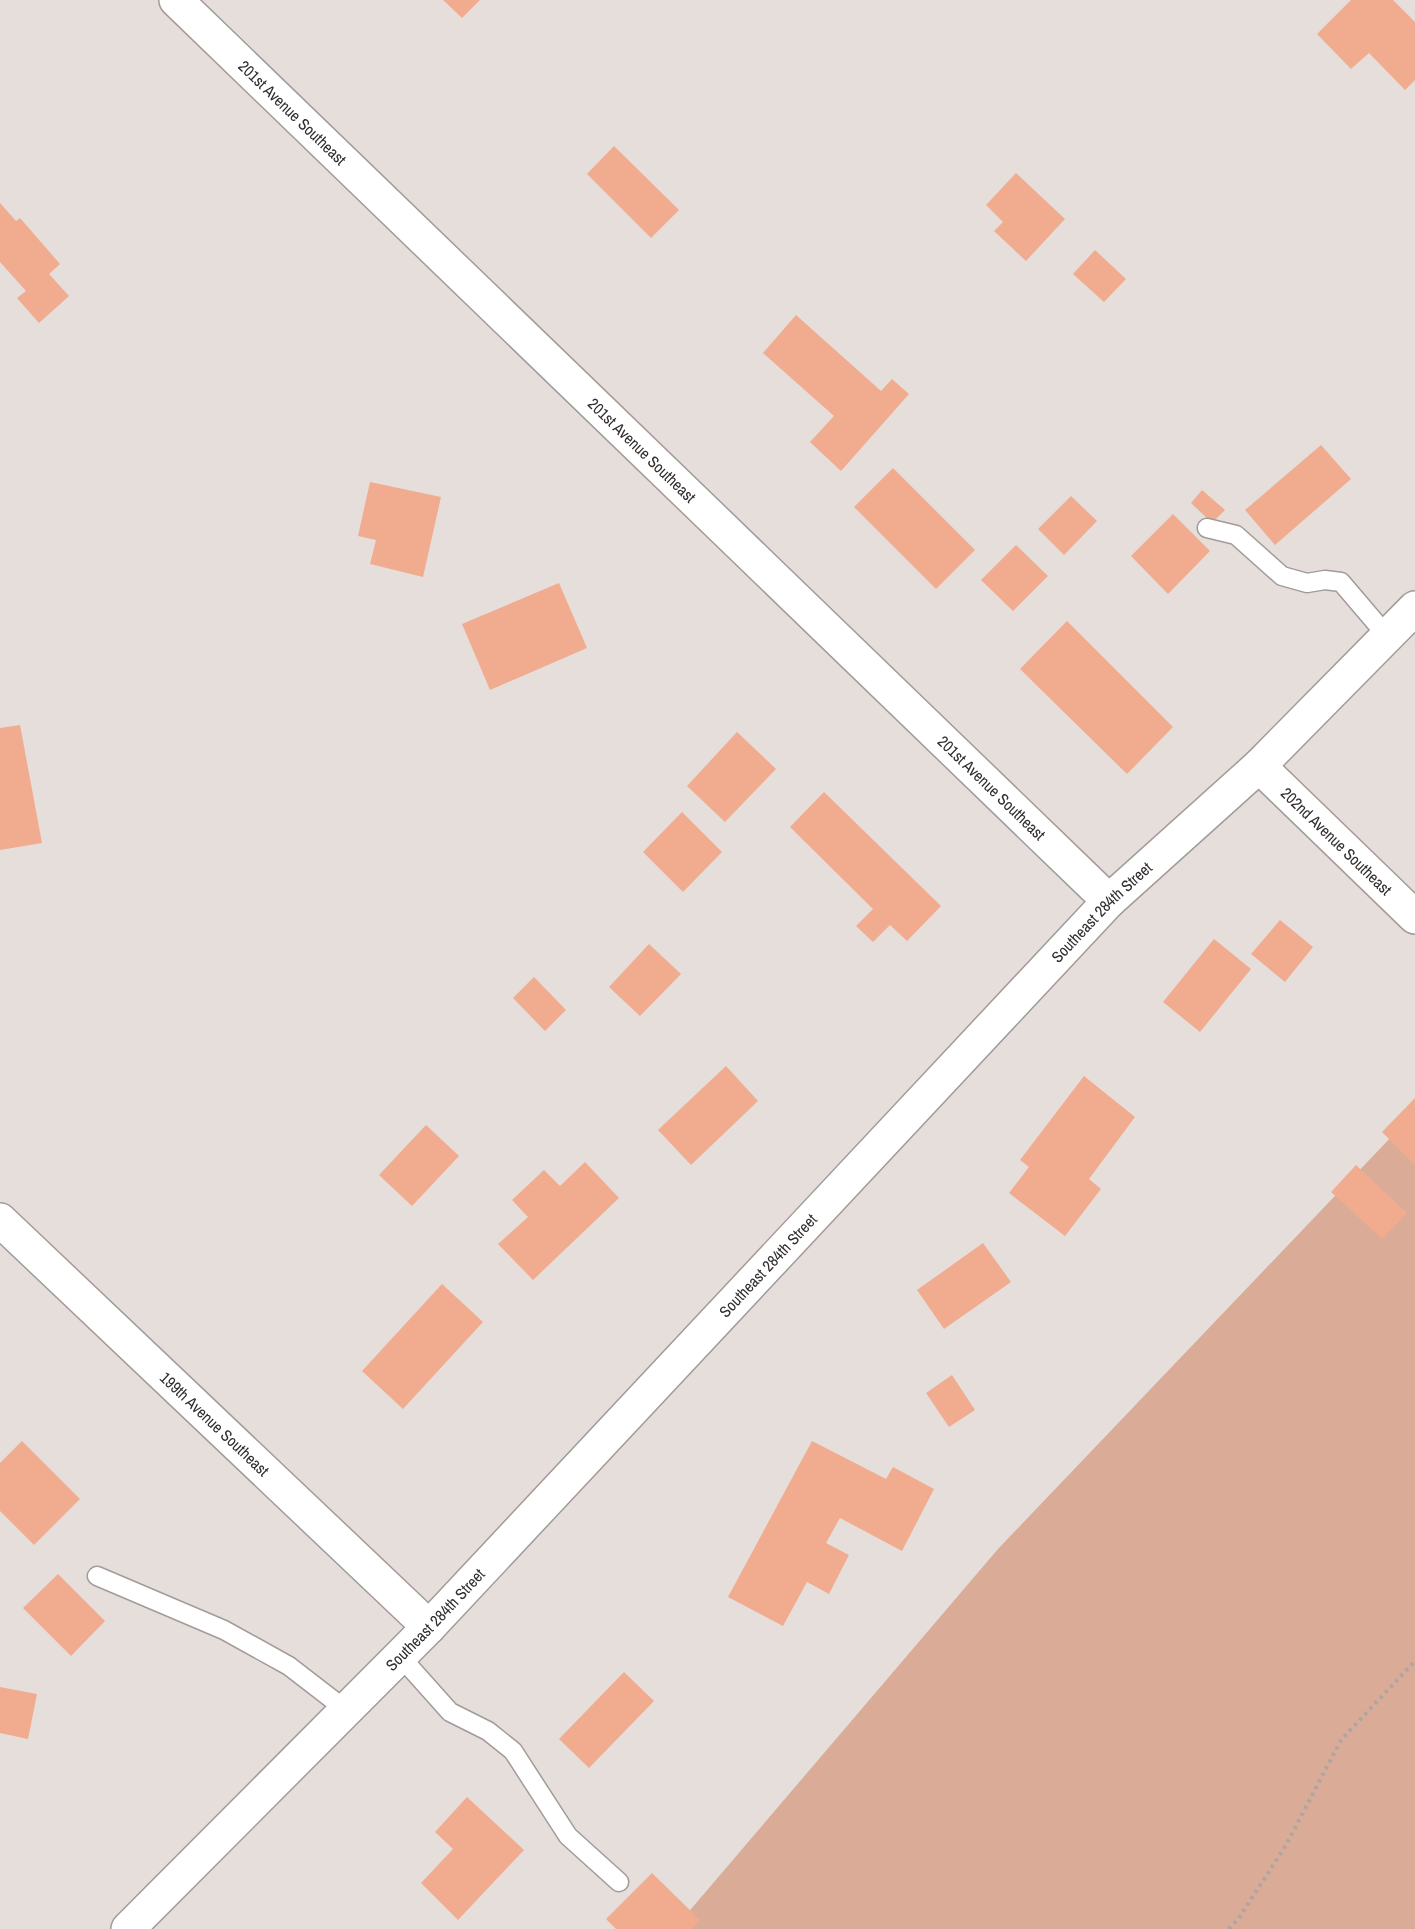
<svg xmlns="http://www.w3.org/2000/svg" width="1415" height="1929" viewBox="0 0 1415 1929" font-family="'Archivo Narrow',sans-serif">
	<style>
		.green { fill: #daab97 }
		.building { fill: #f1ac8f }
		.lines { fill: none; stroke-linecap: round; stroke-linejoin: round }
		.service-casing { stroke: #a29b98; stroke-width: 21 }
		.minor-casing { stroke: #a29b98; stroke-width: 36 }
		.path { stroke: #aba5a3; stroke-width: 4; stroke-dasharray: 3 4.5; stroke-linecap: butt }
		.service { stroke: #fff; stroke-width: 18 }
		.minor { stroke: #fff; stroke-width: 33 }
		.labels { text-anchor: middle; stroke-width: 6; stroke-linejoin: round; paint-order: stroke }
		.street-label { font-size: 16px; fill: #312e2d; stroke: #e5dedb }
	</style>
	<rect width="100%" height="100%" fill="#e5dedb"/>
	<polygon class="green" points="1415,1112 1415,1929 674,1929 998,1549"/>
	<g class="building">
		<polygon points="443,0 480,0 462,18"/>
		<polygon points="1351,0 1393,0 1415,22 1415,80 1405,90 1369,53 1351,69 1317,34"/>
		<polygon points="614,146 679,210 651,238 587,174"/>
		<polygon points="1016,173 1065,219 1026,261 994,231 1003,222 986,205"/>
		<polygon points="0,203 16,221 20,218 60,264 49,274 69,296 39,323 17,298 26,291 0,262"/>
		<polygon points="1095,250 1126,279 1104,302 1073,274"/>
		<polygon points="796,315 881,391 892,379 909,394 841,471 810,442 834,416 763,353"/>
		<polygon points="1321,445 1351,479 1275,545 1245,510"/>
		<polygon points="893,468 975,550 936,589 854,507"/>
		<polygon points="370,482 441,497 423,577 370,564 376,540 358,536"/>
		<polygon points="1202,490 1225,510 1212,523 1191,503"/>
		<polygon points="1071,496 1097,521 1064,555 1038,529"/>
		<polygon points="1173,514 1210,551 1168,594 1131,556"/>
		<polygon points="1016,545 1048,576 1013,611 981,580"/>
		<polygon points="559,583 587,648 490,690 462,624"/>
		<polygon points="1067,621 1173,727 1127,774 1020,669"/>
		<polygon points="20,725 42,843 0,850 0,728"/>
		<polygon points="737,732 776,769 725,822 687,786"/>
		<polygon points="824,792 941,906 907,941 890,925 873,942 856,926 873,909 790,827"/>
		<polygon points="682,812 722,852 683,892 643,852"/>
		<polygon points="1280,920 1313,947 1285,982 1251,954"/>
		<polygon points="1214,939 1251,969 1200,1032 1163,1002"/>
		<polygon points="649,944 681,974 640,1016 609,987"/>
		<polygon points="534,977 566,1010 545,1031 513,998"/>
		<polygon points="726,1066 758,1101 691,1165 658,1130"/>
		<polygon points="1084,1076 1135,1117 1089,1179 1101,1189 1065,1236 1009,1193 1029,1167 1020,1160"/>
		<polygon points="1415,1098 1415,1165 1382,1132"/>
		<polygon points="426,1125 459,1156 412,1206 379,1175"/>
		<polygon points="585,1162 619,1198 533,1280 498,1244 528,1217 512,1200 544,1170 560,1186"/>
		<polygon points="1356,1165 1407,1213 1382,1239 1331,1192"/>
		<polygon points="983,1243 1011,1282 944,1329 917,1290"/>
		<polygon points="442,1284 483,1322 403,1409 362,1371"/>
		<polygon points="952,1375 975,1410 949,1427 926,1393"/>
		<polygon points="22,1441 80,1499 34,1545 0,1511 0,1463"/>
		<polygon points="812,1441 886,1479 893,1467 934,1489 902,1551 840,1518 826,1543 849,1555 829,1594 807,1582 783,1626 728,1597"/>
		<polygon points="58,1574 105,1621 71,1656 23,1608"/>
		<polygon points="624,1672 654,1701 589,1768 559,1739"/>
		<polygon points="0,1687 37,1694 28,1739 0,1733"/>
		<polygon points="467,1797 524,1850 458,1920 421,1883 453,1849 435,1832"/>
		<polygon points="652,1873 700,1920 691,1929 616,1929 606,1919"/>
	</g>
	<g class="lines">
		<defs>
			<g id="service">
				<polyline points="1207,528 1236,535 1282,576 1307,583 1325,580 1341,582 1387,636"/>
				<polyline points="97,1576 224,1630 289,1666 346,1710"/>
				<polyline points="400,1656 450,1712 488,1731 513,1751 568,1836 619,1882"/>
			</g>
			<g id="minor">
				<path id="s1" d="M176,0l933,901"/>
				<path id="s2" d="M1259,766l156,151"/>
				<path id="s3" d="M0,1220l429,407"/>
				<path id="s4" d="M128,1929l301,-302 680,-726 150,-135 156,-158"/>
			</g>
		</defs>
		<use href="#service" class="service-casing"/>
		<use href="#minor" class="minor-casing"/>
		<polyline class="path" points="1229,1929 1239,1918 1286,1845 1341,1740 1415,1661"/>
		<use href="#service" class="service"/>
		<use href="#minor" class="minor"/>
	</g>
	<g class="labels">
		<g class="street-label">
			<text dy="6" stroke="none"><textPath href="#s1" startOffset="162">201st Avenue Southeast</textPath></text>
			<text dy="6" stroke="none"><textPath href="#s1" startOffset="648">201st Avenue Southeast</textPath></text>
			<text dy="6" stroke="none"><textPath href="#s1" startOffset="1134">201st Avenue Southeast</textPath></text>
			<text dy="6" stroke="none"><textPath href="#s2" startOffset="108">202nd Avenue Southeast</textPath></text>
			<text dy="6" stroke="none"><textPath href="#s4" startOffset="1408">Southeast 284th Street</textPath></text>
			<text dy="6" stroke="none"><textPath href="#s4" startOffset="922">Southeast 284th Street</textPath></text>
			<text dy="6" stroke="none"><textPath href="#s3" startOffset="296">199th Avenue Southeast</textPath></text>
			<text dy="6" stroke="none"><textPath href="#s4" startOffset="436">Southeast 284th Street</textPath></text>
		</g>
	</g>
</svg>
